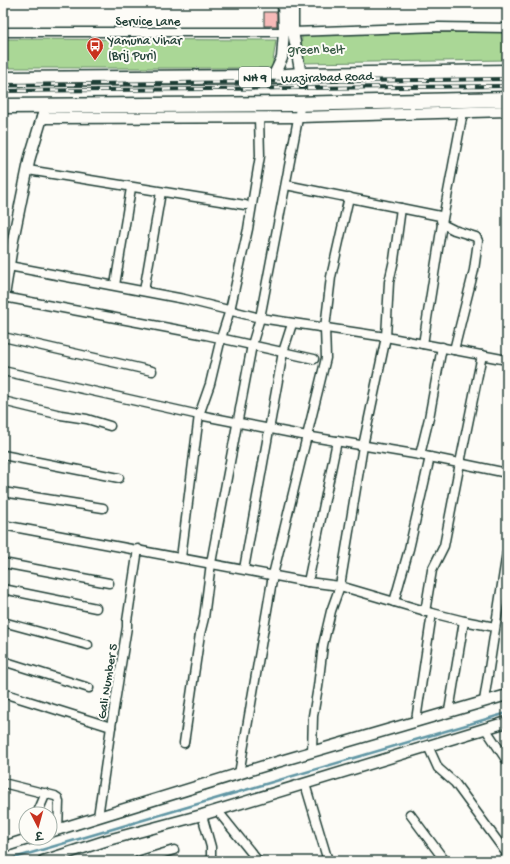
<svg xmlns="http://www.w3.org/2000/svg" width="510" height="864" viewBox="0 0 510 864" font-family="'Gochi Hand','Playpen Sans Deva',sans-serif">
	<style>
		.green { fill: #aad796; stroke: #648a65 }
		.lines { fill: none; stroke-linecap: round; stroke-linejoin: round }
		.stream { stroke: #6196a4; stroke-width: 2.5 }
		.building { fill: #f6bab8; stroke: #1f3d34 }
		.minor-casing { stroke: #1f3d34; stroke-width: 11 }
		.tertiary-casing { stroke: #1f3d34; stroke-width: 13 }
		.trunk-casing { stroke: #1f3d34; stroke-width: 17 }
		.minor { stroke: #fdfcf7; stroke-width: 8 }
		.tertiary { stroke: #fdfcf7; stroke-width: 10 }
		.trunk { stroke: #fdfcf7; stroke-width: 14 }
		.rail-casing { stroke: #1f3d34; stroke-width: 4 }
		.rail { stroke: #fdfcf7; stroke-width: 2.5; stroke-dasharray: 8; stroke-linecap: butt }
		.labels { text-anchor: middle; stroke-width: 4; stroke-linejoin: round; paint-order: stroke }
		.shield { fill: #fdfcf7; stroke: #62766e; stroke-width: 1 }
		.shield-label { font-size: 12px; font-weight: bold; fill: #1f3d34 }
		.street-label { font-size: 13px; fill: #1f3d34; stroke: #fdfcf7 }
		.poi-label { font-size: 13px; fill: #1f3d34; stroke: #fdfcf7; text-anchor: start }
		.park-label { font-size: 13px; fill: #3b5c48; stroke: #fdfcf7 }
	</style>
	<rect width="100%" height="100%" fill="#fdfcf7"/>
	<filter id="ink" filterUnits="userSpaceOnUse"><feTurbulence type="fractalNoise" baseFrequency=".025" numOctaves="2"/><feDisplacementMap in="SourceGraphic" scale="8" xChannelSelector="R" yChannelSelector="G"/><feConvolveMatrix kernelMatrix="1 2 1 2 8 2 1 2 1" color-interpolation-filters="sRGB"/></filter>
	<g filter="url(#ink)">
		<g class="green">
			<polygon points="507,32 507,60 301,63 302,33"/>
			<polygon points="3,39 276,40 272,68 3,68"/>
		</g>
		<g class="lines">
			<polyline class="stream" points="4,861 507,713"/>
		</g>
		<rect class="building" x="264" y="12" width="13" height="14"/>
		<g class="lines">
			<defs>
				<g id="minor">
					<polyline points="3,32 293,32 439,27 507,28"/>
					<polyline points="28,170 245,205"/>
					<polyline points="286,185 440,216 442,224 454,230 476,237 478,241 474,270 454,350"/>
					<polyline points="9,266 184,299 260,318 386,337 507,360"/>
					<polyline points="115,285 131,188"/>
					<polyline points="144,291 161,192"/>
					<polyline points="4,297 206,335 314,359"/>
					<polyline points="3,337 152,371"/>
					<polyline points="423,344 442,224 463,112"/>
					<polyline points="3,371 199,415 312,437 420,455 507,473"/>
					<polyline points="3,401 61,415 87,419 110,426"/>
					<polyline points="3,455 119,478"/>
					<polyline points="420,455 429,418 442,347"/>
					<polyline points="3,492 103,508"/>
					<polyline points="3,525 308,582 340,586 432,613 464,621 495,627"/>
					<polyline points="181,558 199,415 210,384 221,338 230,310 248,229 260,156 259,117"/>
					<polyline points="3,563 109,583"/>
					<polyline points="244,569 283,352 292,324"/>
					<polyline points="308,582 337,441"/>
					<polyline points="3,589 96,608"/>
					<polyline points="394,602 409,549 430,457"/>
					<polyline points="425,612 432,570 444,546 460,463 482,355"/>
					<polyline points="3,622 88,645"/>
					<polyline points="3,661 89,688"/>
					<polyline points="3,693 111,727"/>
					<polyline points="484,701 507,552"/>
					<polyline points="449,711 464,621"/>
					<polyline points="416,720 432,613"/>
					<polyline points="485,728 507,761"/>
					<polyline points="184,743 200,634 204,618 211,563 252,345 260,318 301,103"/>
					<polyline points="428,746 438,768 455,783 507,854"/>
					<polyline points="312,752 313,716 318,687 323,645 331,611 340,586 363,446 386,337 389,282 394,260 401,208"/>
					<polyline points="239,774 273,575 326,358 325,328 331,277 349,197"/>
					<polyline points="3,783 55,796 58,798 59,802 58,830"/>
					<polyline points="305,784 328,861"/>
					<polyline points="217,810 258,861"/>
					<polyline points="37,814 46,793"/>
					<polyline points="410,814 445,861"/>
					<polyline points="202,815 211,847 211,861"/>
					<polyline points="98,817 111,727 127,627 127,621 138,549"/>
					<polyline points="138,861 174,850"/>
				</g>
				<g id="tertiary">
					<polyline points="293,3 293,32 301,75"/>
					<polyline points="273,77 282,58 284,31 283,3"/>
					<polyline points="42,118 299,117 507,111"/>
					<polyline points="3,302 13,240 30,157 44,111"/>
					<polyline points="50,832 267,765 507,695"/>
					<polyline points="3,847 31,838"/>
					<polyline points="43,861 108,840 202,815 507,722"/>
				</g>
				<g id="trunk">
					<polyline points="3,79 273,77 301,75 507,72"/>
					<polyline points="3,106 291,104 507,99"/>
				</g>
			</defs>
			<use href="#minor" class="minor-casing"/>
			<use href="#tertiary" class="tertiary-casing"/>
			<use href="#trunk" class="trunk-casing"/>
			<use href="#minor" class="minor"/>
			<use href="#tertiary" class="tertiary"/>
			<use href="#trunk" class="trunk"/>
			<defs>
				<g id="rail">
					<polyline points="3,85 507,79"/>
					<polyline points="3,91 507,86"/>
				</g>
			</defs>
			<use href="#rail" class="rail-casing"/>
			<use href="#rail" class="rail"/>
		</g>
	</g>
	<defs>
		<symbol id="bus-pin" viewBox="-11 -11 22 30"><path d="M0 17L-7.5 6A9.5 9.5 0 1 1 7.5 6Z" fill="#c8321e" stroke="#fdfcf7"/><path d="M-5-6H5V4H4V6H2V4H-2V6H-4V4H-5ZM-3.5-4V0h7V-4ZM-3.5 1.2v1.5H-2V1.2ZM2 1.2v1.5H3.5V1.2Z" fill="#fff"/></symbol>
	</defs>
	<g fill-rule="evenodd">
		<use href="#bus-pin" x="85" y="36" width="20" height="27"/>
	</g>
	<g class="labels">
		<rect class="shield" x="239" y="67" width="32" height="20" rx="3"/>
		<g class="shield-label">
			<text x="255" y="81">NH 9</text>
		</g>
		<g class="street-label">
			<text x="148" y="25">Service Lane</text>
			<text transform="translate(327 76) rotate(-2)" y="5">Wazirabad Road</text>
			<text transform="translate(106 681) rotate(-81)" y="5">Gali Number 5</text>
		</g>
		<g class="poi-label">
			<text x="108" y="44">Yamuna Vihar<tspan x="108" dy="15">(Brij Puri)</tspan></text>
		</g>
		<g class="park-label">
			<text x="316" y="53">green belt</text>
		</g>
	</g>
	<rect width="510" height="864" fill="none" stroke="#fdfcf7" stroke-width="16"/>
	<rect x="8" y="8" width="494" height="848" fill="none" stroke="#1f3d34" stroke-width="1.5" filter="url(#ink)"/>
	<g transform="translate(38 826) rotate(174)"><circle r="19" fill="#fdfcf7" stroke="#a4b0a9"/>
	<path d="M0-3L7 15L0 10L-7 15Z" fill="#c8321e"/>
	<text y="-6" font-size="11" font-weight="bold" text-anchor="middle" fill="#1f3d34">उ</text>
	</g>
</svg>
